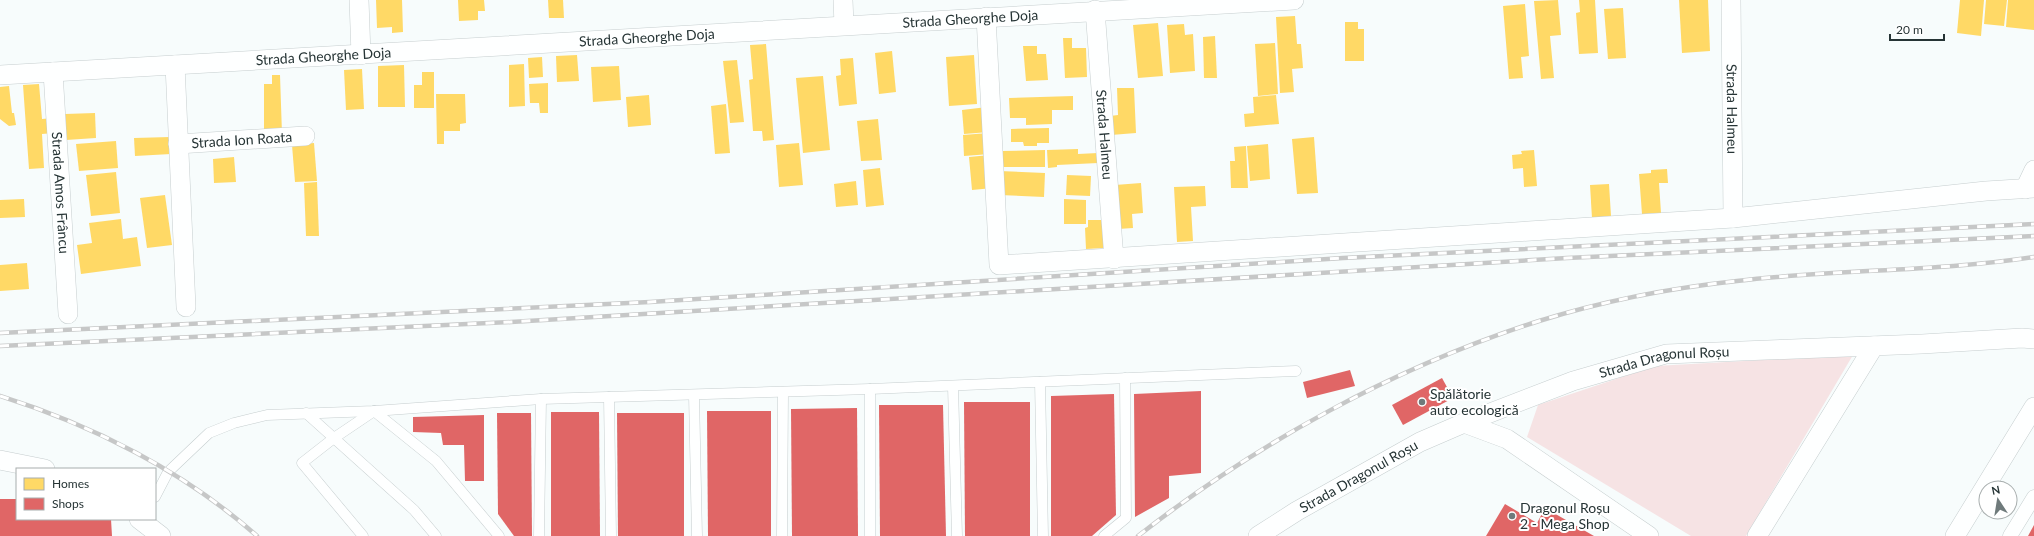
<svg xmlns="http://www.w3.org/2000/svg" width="2034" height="536" viewBox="0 0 2034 536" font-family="Lato,sans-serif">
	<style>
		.green { fill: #f6e3e4 }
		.homes { fill: #ffd966 }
		.shops { fill: #e06666 }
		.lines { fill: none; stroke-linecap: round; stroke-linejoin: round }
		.service-casing { stroke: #c6cecf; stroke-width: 11 }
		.pedestrian-casing { stroke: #c6cecf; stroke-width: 15 }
		.minor-casing { stroke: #c6cecf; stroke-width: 20 }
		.service { stroke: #feffff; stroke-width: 10 }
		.pedestrian { stroke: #feffff; stroke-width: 14 }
		.minor { stroke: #feffff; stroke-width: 19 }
		.rail-casing { stroke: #c6c7c7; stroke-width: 4.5 }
		.rail { stroke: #fff; stroke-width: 3; stroke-dasharray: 9; stroke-linecap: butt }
		.poi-dot { fill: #6f7a7b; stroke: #fff; stroke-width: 1.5 }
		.labels { text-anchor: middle; stroke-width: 4; stroke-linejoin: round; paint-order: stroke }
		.street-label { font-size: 14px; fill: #263435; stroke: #fff }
		.poi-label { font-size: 14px; fill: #263435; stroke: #fff; text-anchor: start }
	</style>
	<rect width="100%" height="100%" fill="#f7fcfc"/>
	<polygon class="green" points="1853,355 1746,536 1691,536 1527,437 1538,405 1655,366"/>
	<g class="homes">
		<polygon points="376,0 402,0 403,32 392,33 392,27 377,28"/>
		<polygon points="458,0 484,0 485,11 478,11 478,20 459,21"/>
		<polygon points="548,0 563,0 564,18 549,18"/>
		<polygon points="1558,0 1561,35 1550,36 1554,78 1541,79 1534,1"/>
		<polygon points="1579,0 1595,0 1598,53 1579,54 1576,13 1580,12"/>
		<polygon points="1679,0 1708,0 1710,51 1682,53"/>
		<polygon points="1960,0 1984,0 1981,36 1957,33"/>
		<polygon points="1986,0 2007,0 2004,26 1984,24"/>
		<polygon points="2008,0 2034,0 2034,30 2006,27"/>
		<polygon points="1525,4 1529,56 1521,57 1523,78 1509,79 1503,6"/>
		<polygon points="1623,8 1626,58 1608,59 1604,9"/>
		<polygon points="1295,16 1297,44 1301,44 1303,68 1292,69 1294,92 1280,93 1276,17"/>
		<polygon points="1345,22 1358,22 1358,29 1364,29 1364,61 1345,61"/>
		<polygon points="1158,23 1163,76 1138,78 1133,25"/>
		<polygon points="1184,24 1185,35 1193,34 1195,71 1170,73 1167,25"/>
		<polygon points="1215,36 1217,78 1204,78 1203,37"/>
		<polygon points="1063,38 1072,38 1072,48 1086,48 1087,77 1065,78"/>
		<polygon points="1275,43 1278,94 1258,96 1255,44"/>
		<polygon points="766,44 774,140 763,141 762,131 753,131 749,80 753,79 750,45"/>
		<polygon points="1023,46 1037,46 1037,54 1046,54 1048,80 1026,81"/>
		<polygon points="892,51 896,92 879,94 875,53"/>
		<polygon points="577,55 579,81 557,82 556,56"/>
		<polygon points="974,55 977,104 949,106 946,57"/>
		<polygon points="542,57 543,77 529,78 528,58"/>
		<polygon points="853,58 857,104 839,106 836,76 841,75 840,59"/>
		<polygon points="737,60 744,122 730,123 723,61"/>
		<polygon points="524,64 525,106 509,107 509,65"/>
		<polygon points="404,65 405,107 378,107 378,66"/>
		<polygon points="619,66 621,100 593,102 591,67"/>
		<polygon points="362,69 364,109 346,110 344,70"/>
		<polygon points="422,72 434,72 434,108 414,108 414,85 422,85"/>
		<polygon points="272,75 280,75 282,134 264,135 264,84 272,84"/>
		<polygon points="823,76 830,150 803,153 796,78"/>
		<polygon points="548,83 548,113 540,113 539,103 530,103 529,84"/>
		<polygon points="39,84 42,119 53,118 54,133 42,134 44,168 29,169 23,85"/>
		<polygon points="9,86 12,113 14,113 16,125 9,126 0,119 0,87"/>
		<polygon points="1117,88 1134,88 1136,133 1111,135 1110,116 1118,115"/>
		<polygon points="436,94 465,94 466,123 460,124 460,131 444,131 444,144 437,144"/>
		<polygon points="649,95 651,125 628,127 626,97"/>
		<polygon points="1276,95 1279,124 1245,127 1244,114 1254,113 1253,97"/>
		<polygon points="1073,96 1073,110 1052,110 1052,124 1026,125 1026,118 1010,118 1009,98"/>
		<polygon points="726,104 730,153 715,154 711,106"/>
		<polygon points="987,107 989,132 964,134 962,110"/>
		<polygon points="95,113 96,138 66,140 65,114"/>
		<polygon points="878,119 882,160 861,161 857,121"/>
		<polygon points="1049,128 1049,143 1037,143 1037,146 1024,146 1023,142 1011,142 1011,129"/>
		<polygon points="988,133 990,154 964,156 963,135"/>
		<polygon points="170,137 171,154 135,156 134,138"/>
		<polygon points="1314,137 1318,193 1297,194 1292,139"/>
		<polygon points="116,141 118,168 79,171 76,144"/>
		<polygon points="314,143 317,181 295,182 292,145"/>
		<polygon points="799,143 803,185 779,187 776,145"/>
		<polygon points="1268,144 1270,179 1250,181 1247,146"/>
		<polygon points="1246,146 1248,188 1231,188 1230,161 1235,161 1234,147"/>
		<polygon points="1078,149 1078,154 1098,153 1098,163 1057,165 1057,167 1048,168 1047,150"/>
		<polygon points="1045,150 1045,167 1002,167 1002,151"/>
		<polygon points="1534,150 1537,186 1524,187 1523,168 1513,169 1512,155 1522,154 1521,151"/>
		<polygon points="990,155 993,188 972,190 969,157"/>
		<polygon points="234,157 236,182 214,183 213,159"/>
		<polygon points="880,168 884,205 866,207 863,170"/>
		<polygon points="1667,169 1668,183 1659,183 1661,213 1642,214 1639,174 1651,173 1651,170"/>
		<polygon points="999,171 1045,173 1044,197 999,195"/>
		<polygon points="116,172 120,213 91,216 86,175"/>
		<polygon points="1067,175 1091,176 1090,196 1066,195"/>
		<polygon points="856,181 858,205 836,207 834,184"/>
		<polygon points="317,182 319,236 306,236 304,183"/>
		<polygon points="1141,183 1143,213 1132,214 1133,228 1118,229 1115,185"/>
		<polygon points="1609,184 1611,216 1592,218 1590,185"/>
		<polygon points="1205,186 1206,206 1191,207 1193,241 1177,242 1174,187"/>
		<polygon points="165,195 172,245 147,248 140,198"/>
		<polygon points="24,199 25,217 0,218 0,200"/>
		<polygon points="1064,199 1086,200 1086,224 1064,224"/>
		<polygon points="121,219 123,239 137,237 141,266 81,274 77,245 92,243 89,223"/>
		<polygon points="1088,220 1102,220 1104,248 1086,249 1085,228 1088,227"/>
		<polygon points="27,263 29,289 0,291 0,265"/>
	</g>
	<g class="shops">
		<polygon points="1350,370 1355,386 1307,398 1303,382"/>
		<polygon points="1442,378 1453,398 1403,425 1392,405"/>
		<polygon points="1201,391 1201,473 1169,476 1169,498 1135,517 1134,394"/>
		<polygon points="1114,394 1116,515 1092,536 1051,536 1051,396"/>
		<polygon points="964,402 1030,402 1030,536 965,536"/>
		<polygon points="879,405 943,405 946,536 880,536"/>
		<polygon points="857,408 858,536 792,536 791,409"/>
		<polygon points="707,411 771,411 771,536 708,536"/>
		<polygon points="551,412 599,412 600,536 551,536"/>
		<polygon points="497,413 531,413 532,536 514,536 498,514"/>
		<polygon points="617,413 684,413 684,536 618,536"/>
		<polygon points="484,415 484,481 465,481 464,445 443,445 441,433 413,432 413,417"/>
		<polygon points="0,499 17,499 17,519 111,519 112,536 0,536"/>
		<polygon points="1505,504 1537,523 1545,508 1594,536 1486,536"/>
		<polygon points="2034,525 2034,536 2028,536"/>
	</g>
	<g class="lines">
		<defs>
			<g id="service">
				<polyline points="1040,382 1043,536"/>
				<polyline points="953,386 957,536"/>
				<polyline points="870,389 870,536"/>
				<polyline points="694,395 697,536"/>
				<polyline points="609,397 611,536"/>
				<polyline points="306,413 414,510 436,536"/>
				<polyline points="155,497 168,472 209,433 234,423 267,415 374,411 541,399 870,389 1296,371"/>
				<polyline points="363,536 302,463 334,438 374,411 436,461 499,536"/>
				<polyline points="539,536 541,399"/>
				<polyline points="782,536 783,392"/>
				<polyline points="1104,536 1126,518 1125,378"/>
			</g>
			<polyline id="pedestrian" points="2010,536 2034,497"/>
			<g id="minor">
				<polyline points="359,0 361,55"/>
				<polyline points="843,0 844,25"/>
				<path id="s1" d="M1731,0l2,218"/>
				<path id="s2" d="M1095,10l19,249"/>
				<polyline points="986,17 999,265 1733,218 1986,191 2034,188"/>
				<polyline points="175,65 186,307"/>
				<path id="s3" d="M53,72l15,242"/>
				<path id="s4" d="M0,75l1294,-75"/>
				<path id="s5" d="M178,144l127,-8"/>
				<polyline points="2025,189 2034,170"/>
				<polyline points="1464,423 1507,439 1649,536"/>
				<polyline points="0,460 45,469"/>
				<polyline points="139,519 161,536"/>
				<path id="s6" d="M1258,536l39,-25 123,-69 44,-19 109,-42 93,-27 256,-10 100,-6 12,1"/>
				<polyline points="1757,536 1874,346"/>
				<polyline points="1955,536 2034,407"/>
			</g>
		</defs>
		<use href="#service" class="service-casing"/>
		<use href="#pedestrian" class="pedestrian-casing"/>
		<use href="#minor" class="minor-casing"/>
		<use href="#service" class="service"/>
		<use href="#pedestrian" class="pedestrian"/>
		<use href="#minor" class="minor"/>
		<defs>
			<g id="rail">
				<polyline points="0,333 650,302 1343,258 2034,224"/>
				<polyline points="0,346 511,322 1567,258 2034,236"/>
				<path d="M0,396c92,29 184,75 257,140"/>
				<path d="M1138,536c119,-93 257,-169 401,-215 64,-20 132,-33 198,-40 99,-12 199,-9 297,-24"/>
			</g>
		</defs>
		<use href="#rail" class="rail-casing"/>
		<use href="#rail" class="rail"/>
	</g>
	<g class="poi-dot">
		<circle cx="1422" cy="402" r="4"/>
		<circle cx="1512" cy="516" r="4"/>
	</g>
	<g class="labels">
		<g class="street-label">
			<text dy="5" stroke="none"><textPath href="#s4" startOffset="972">Strada Gheorghe Doja</textPath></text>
			<text dy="5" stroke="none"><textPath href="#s4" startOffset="648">Strada Gheorghe Doja</textPath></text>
			<text dy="5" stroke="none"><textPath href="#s4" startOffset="324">Strada Gheorghe Doja</textPath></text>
			<text dy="5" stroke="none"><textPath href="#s1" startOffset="109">Strada Halmeu</textPath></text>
			<text dy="5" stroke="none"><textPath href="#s2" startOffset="125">Strada Halmeu</textPath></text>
			<text dy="5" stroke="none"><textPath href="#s5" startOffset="64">Strada Ion Roata</textPath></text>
			<text dy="5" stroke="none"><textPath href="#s3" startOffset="121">Strada Amos Frâncu</textPath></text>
			<text dy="5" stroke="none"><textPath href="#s6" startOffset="446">Strada Dragonul Roșu</textPath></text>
			<text dy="5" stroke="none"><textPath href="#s6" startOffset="117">Strada Dragonul Roșu</textPath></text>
		</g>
		<g class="poi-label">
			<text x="1430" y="399">Spălătorie<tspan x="1430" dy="16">auto ecologică</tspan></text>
			<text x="1520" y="513">Dragonul Roșu<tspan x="1520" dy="16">2 - Mega Shop</tspan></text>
		</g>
	</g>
	<rect x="16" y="468" width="140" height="52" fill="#ffffff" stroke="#a8aeae"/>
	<rect x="24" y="478" width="20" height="12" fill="#ffd966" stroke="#a8aeae"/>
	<text x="52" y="488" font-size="12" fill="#263435">Homes</text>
	<rect x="24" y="498" width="20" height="12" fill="#e06666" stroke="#a8aeae"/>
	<text x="52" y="508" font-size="12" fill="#263435">Shops</text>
	<g transform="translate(1998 500) rotate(348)"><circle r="19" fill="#ffffff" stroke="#a8aeae"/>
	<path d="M0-3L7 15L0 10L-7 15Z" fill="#6f7a7b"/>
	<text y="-6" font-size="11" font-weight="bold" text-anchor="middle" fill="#263435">N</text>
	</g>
	<path d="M1890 34v6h54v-6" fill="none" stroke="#263435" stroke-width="2"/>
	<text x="1896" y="34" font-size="12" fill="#263435" stroke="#ffffff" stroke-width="3" paint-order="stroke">20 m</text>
</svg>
